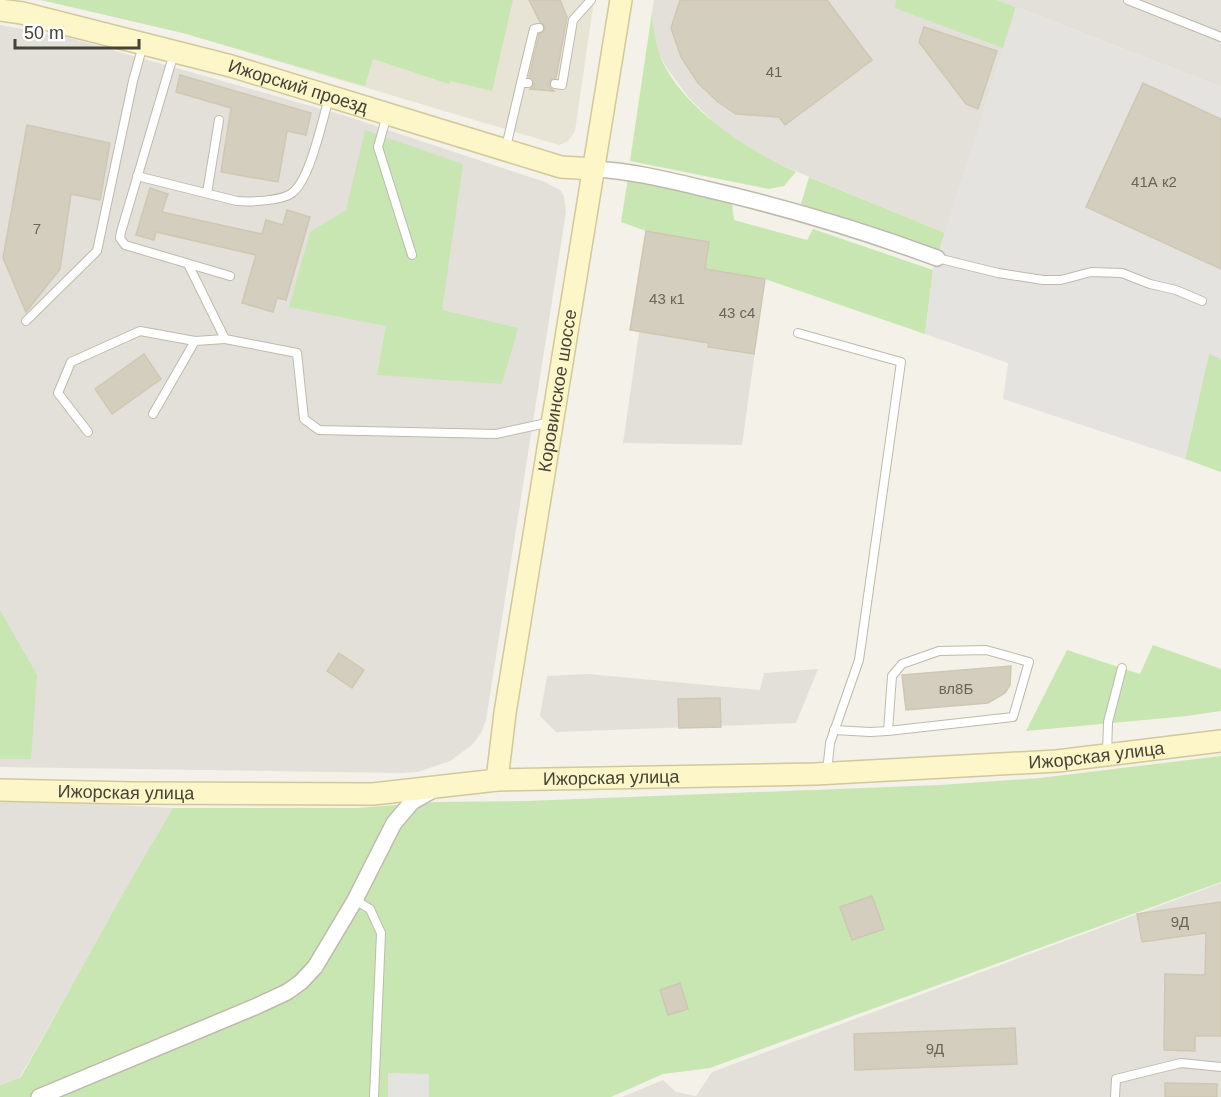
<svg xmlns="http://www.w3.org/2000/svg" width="1221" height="1097" viewBox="0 0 1221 1097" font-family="Arial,sans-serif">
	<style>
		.residential { fill: #e7e4d6 }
		.industrial { fill: #e2e0d9 }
		.green { fill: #c8e6b2 }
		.parking { fill: #e4e3df }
		.building { fill: #d4cebe; stroke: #cfc7b1; stroke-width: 1.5 }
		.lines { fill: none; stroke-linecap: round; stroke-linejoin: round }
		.lane-casing { stroke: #bebaab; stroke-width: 10 }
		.street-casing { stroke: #bebaab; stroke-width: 18 }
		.secondary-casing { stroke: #d1c999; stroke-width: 24 }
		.lane { stroke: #fff; stroke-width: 8 }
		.street { stroke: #fff; stroke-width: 15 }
		.secondary { stroke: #fcf6c9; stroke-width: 21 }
		.labels { text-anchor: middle; stroke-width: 4.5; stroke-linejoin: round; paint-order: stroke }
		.number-label { font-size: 15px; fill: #6a6559 }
		.street-label { font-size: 18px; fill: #464237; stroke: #fff }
	</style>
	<rect width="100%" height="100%" fill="#f3f1e8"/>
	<polygon class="residential" points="41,0 594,0 575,131 568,141 559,145 183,33"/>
	<g class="industrial">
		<polygon points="654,0 988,0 1021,13 1203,349 1014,353 934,327 945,233 788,168 765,158 722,130 688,97 667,68 659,54 654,33 652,12"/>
		<polygon points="997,0 1221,0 1221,87 1016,7"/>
		<polygon points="0,25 66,37 343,115 545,182 560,190 564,196 566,212 486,720 481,733 472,745 450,761 418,772 401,773 0,767"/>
		<polygon points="646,231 709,242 719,271 765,279 742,445 623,443 639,332 630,330"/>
		<polygon points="818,669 796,723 556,732 540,716 547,676 588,674 760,690 764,673"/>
		<polygon points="0,799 173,808 20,1077 0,1085"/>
		<polygon points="1221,883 1221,1097 622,1097 663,1080 676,1092 696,1096 712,1072"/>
	</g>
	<g class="green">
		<polygon points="41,0 513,0 492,91 450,81 449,84 373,59 365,86 183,33"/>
		<polygon points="896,0 997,0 1016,7 1003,48 895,8"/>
		<path d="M652,12c1,14 3,28 7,41 18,52 89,98 137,119l-12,14 -15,3 -139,-28z"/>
		<polygon points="365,130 463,164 442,310 518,328 502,384 377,375 386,326 289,307 310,232 346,210"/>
		<polygon points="809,177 945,233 938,254 801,204"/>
		<polygon points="628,178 732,203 734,220 807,240 813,229 933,270 925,334 765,279 705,269 709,242 646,231 621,222"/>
		<polygon points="1209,353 1221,359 1221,472 1185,459"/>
		<polygon points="0,610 37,675 31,759 0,759"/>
		<polygon points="1153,645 1221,669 1221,711 1187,716 1026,731 1067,650 1140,674"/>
		<polygon points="1221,756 1221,882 710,1068 663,1074 611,1097 0,1097 0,1085 21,1077 128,885 173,808 357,808 434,802 526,801 940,785 1040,778"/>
	</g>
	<g class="parking">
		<polygon points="1016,7 1221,87 1221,359 1209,354 1185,459 1003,399 1008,363 925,334 933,270"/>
		<polygon points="388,1073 429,1074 429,1097 388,1097"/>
	</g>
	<g class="building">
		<polygon points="529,0 560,0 567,17 556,78 552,79 549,83 550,87 554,91 530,89 534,84 529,77 539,34 543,32 545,27 540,22"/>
		<polygon points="680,0 827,0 872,60 785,125 779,117 736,114 718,102 698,83 681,57 671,28"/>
		<polygon points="924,27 997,51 978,109 966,104 919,42"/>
		<polygon points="180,75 311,113 306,135 287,131 278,182 221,172 231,108 176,92"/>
		<polygon points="1143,83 1221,119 1221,269 1086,207"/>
		<polygon points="27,125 110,143 100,200 71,194 60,269 26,312 3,258"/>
		<polygon points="150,188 168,194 162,212 262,234 266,220 283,225 287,210 310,217 286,300 277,298 273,312 242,303 256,255 156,232 154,240 136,235"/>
		<polygon points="646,231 709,242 705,269 765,279 754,354 708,347 709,343 630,330"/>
		<polygon points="144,354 161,379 112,414 95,389"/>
		<polygon points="339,653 364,670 352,688 327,671"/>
		<polygon points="1011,666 1010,685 1005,693 988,703 906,710 902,675"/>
		<polygon points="720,698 721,727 679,728 678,699"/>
		<polygon points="872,896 884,929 852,940 840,907"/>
		<polygon points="1221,902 1221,1036 1195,1036 1195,1051 1164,1050 1165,974 1205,975 1206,933 1142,942 1137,914"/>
		<polygon points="680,983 688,1009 668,1015 660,990"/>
		<polygon points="1015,1028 1017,1064 855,1070 854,1034"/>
		<polygon points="1165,1083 1217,1084 1217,1097 1165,1097"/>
	</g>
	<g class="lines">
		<defs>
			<g id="lane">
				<polyline points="1128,0 1221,37"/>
				<polyline points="174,53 121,232 120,238 125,245 230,276"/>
				<polyline points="521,83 534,29 539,28"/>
				<polyline points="555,84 562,85 573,20 591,0"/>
				<polyline points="387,115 378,147 412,255"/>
				<polyline points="506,147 521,83 528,83"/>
				<path d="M137,176l100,25c13,1 45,0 55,-8 18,-13 30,-72 37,-95"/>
				<polyline points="207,193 219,120"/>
				<polyline points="937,258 998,273 1043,280 1061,280 1091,272 1122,273 1150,284 1176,290 1202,301"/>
				<polyline points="188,264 225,339 297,353 304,419 319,430 496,434 551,422"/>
				<polyline points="26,321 97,251 133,81 143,45"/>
				<polyline points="798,333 901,362 859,660 830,743 827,772"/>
				<polyline points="153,414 195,341 225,339"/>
				<polyline points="88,432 58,393 71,362 140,331 195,341"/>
				<polyline points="834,730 870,732 888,731 1013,717 1029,662 986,650 939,651 902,664 892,676 888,731"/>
				<polyline points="1107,753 1108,722 1122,668"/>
				<polyline points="355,900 370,909 381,933 374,1097"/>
				<polyline points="1115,1097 1116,1079 1181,1063 1221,1067"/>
			</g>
			<g id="street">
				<path d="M594,169c38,2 74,11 112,20 78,18 155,41 231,69"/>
				<polyline points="39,1097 257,1006 287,992 301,982 315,967 355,900 394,823 412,802 433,790"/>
			</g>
			<g id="secondary">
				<path id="s1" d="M0,10l22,3 209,53 330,101 33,2"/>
				<path id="s2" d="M497,780l8,-67 116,-713"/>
				<path id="s3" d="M0,790l132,3 241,1 124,-14 318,-6 242,-13 164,-20"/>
			</g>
		</defs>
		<use href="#lane" class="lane-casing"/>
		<use href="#street" class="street-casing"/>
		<use href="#secondary" class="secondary-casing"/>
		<use href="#lane" class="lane"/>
		<use href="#street" class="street"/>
		<use href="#secondary" class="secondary"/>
	</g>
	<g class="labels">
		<g class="number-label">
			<text x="774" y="77">41</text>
			<text x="1154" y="187">41А к2</text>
			<text x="37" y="234">7</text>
			<text x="667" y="304">43 к1</text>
			<text x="737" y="318">43 с4</text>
			<text x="956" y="694">вл8Б</text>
			<text x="1180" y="927">9Д</text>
			<text x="935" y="1054">9Д</text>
		</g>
		<g class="street-label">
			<text dy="6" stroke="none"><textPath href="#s1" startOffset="308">Ижорский проезд</textPath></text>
			<text dy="6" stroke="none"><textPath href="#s2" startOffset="394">Коровинское шоссе</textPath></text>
			<text dy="6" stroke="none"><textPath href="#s3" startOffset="1098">Ижорская улица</textPath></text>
			<text dy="6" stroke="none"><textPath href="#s3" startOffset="612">Ижорская улица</textPath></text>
			<text dy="6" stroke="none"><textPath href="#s3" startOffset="126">Ижорская улица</textPath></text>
		</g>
	</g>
	<path d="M15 39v9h124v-9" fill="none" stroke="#464237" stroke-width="3"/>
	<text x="24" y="39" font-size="18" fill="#464237" stroke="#ffffff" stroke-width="4.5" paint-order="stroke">50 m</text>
</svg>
